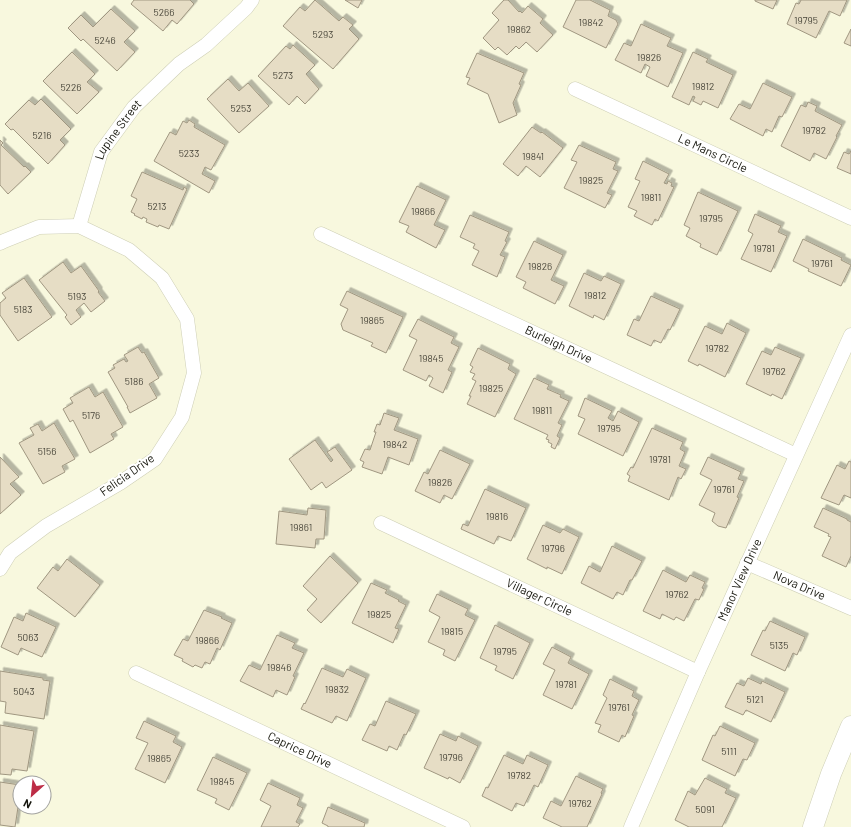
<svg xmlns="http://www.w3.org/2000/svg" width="851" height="827" viewBox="0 0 851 827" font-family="Barlow,sans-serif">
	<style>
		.building { fill: #e6ddc5; stroke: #a09781; filter: url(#shadow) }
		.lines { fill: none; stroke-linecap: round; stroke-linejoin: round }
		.street-casing { stroke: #cecfb6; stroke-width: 15 }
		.secondary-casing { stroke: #cecfb6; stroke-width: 21 }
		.street { stroke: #fff; stroke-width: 14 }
		.secondary { stroke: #fff; stroke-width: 20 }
		.labels { text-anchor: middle; stroke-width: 4; stroke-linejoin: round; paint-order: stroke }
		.number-label { font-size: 10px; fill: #4b483c }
		.street-label { font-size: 12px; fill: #17170e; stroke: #fff }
	</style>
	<defs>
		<filter id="shadow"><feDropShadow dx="3.5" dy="-3.5" stdDeviation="0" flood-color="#0004"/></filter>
	</defs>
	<rect width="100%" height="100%" fill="#f8f8de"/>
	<g class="building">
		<polygon points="134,0 190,0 194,4 177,24 172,20 163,31 131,4"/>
		<polygon points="315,0 339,21 343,17 353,25 349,29 359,39 333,69 283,26 300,7 305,11"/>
		<polygon points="345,0 362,0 358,8"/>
		<polygon points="504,0 508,0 519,12 520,11 522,13 528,6 543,19 540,23 553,35 537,52 526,42 519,49 516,46 507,55 498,47 495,50 483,38 499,20 492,13"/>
		<polygon points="576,0 590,0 610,10 608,16 616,20 618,24 606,48 563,27"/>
		<polygon points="755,0 777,0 773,9 755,1"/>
		<polygon points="801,0 847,0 840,16 829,11 816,38 787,24 796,3 799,4"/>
		<polygon points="111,9 135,31 124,42 135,52 117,71 83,39 81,41 68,28 81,15 93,27"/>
		<polygon points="641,24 671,38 667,46 683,53 668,87 646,76 650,67 645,64 641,73 615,60 624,43 631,46"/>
		<polygon points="851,29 851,46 844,43"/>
		<polygon points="293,45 315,65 306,74 319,89 305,104 297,96 289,105 258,76 286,46 290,49"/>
		<polygon points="72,52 95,74 87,82 99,92 77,114 43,81"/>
		<polygon points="693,52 708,59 706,62 733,75 718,108 703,101 701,105 693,101 695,97 693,96 689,105 672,97"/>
		<polygon points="477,53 524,73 519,84 521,85 513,103 517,115 499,123 488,94 467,84 470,78 466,77"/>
		<polygon points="228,79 239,91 248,83 269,106 239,133 207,99"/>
		<polygon points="763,83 792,97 782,117 779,116 772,132 766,129 763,136 730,119 739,104 750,109"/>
		<polygon points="41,99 71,129 60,140 65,145 48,164 13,129 11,130 5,124 29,100 35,105"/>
		<polygon points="808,102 817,106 815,111 842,125 836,136 837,137 826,159 814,153 810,161 781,146 801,105 806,107"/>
		<polygon points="189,120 195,124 194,127 225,145 211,170 205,167 202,174 215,181 209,193 154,161 170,132 176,135 183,121 187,123"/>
		<polygon points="532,127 541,133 542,132 563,148 540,177 526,166 518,176 503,164"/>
		<polygon points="0,140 3,143 1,145 24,167 25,166 31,172 8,194 0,185"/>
		<polygon points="579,145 616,162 613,169 618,171 607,193 612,195 605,208 564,188 577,162 571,160"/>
		<polygon points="851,151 851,174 837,168 844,152 849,154"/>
		<polygon points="643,161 669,174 664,183 667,184 668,181 672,183 671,186 674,187 658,221 655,219 652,225 634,216 637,211 628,207 640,181 635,179"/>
		<polygon points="142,172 183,190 184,187 187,189 169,229 159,225 158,227 146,222 147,219 143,217 142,219 134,215 135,214 131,212 137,199 131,196"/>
		<polygon points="417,186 446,200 434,225 445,230 436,248 406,232 409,226 399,222"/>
		<polygon points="698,192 738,211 717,255 700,247 701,244 686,236 690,228 684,225"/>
		<polygon points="755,214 781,226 778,232 787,236 771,272 741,259 753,234 748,231"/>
		<polygon points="470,215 509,232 505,241 507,242 500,255 505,257 497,277 472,265 479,251 473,248 475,244 460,237"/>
		<polygon points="803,239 842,258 841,260 851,265 841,286 808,271 809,269 793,261"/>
		<polygon points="534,241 563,255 551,280 564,286 555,304 523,288 526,282 516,277"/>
		<polygon points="63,262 71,273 81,266 99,291 98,292 105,301 91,312 84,303 76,310 81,317 71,325 65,317 67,315 39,280"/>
		<polygon points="584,273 601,281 604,276 621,284 604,320 594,315 593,318 569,306"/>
		<polygon points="24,278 52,317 18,341 0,315 0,303 6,298 2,293"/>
		<polygon points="347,291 403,317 386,353 371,346 373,343 343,330 341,324 348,309 340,305"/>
		<polygon points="651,296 680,309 670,330 668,329 661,343 654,340 651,346 627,335 634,319 639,321"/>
		<polygon points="418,319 454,337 451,343 459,347 448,370 452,372 443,393 429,386 433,378 429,375 426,381 403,370 417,340 409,336"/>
		<polygon points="727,323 746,333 725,377 699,364 698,366 688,361 705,326 722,334"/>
		<polygon points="138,347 142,353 144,352 159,378 149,384 157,398 130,413 127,407 128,407 108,372 115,368 113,365 124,359 126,362 128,361 124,355"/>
		<polygon points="775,347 801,358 782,399 772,394 771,396 746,384 762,351 771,355"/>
		<polygon points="478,348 510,364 508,369 516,374 495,417 467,404 471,396 469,396 476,381 472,379 475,374 470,372 473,367 470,365"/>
		<polygon points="534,378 549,385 547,389 561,395 560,397 569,401 558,423 562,425 557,436 560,438 555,449 551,447 552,444 548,442 549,440 546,439 548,435 514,419"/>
		<polygon points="89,387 95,397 103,392 123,427 111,434 114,439 90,453 73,420 70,422 63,409 73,403 70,398"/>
		<polygon points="585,398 612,411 608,418 613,421 618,411 639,422 623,456 578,434 585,419 578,416"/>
		<polygon points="384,413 399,418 394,430 418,439 409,465 388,457 382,474 362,467 364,462 360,460 365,449 370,450 376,432 374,432 377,424 380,425"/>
		<polygon points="54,423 75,459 62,466 65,472 43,484 19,443 34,435 30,428 38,424 42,431"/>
		<polygon points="652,428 683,442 680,449 685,452 679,466 686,469 681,479 678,477 669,500 628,481 630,476 627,474 631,467 633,468"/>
		<polygon points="315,440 331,462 333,460 327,452 335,447 352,470 326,488 322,482 311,490 289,459"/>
		<polygon points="440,450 470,464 452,499 444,495 440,503 415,491 424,472 428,474"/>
		<polygon points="0,457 19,477 10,484 21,495 0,514"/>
		<polygon points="708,457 741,472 738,479 744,481 737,497 739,498 726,528 718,526 712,521 715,513 699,505 712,480 700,474"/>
		<polygon points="849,461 851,462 851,498 844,495 839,505 821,498 837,465 845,469"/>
		<polygon points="485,489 526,508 511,541 498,536 494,544 461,529 463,524 468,526"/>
		<polygon points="308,508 326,510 324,539 316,539 315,548 276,544 279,511 307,515"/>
		<polygon points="823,508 847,519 847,520 851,522 851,556 846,567 822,556 831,537 828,536 829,534 814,527"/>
		<polygon points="543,525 560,533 563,529 579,537 562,574 547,567 547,569 527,559"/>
		<polygon points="612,546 642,561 632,580 630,580 623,595 617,592 613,599 581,583 589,566 600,572"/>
		<polygon points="330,556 358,583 321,623 307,610 317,599 303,586"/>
		<polygon points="67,559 100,585 75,617 37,588 53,567 58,571"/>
		<polygon points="663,570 686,582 690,575 705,582 702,588 704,589 699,600 695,599 684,621 676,617 674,620 662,614 660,619 643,611"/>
		<polygon points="371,583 387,590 385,593 399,600 398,601 406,605 395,628 399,629 393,643 352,623"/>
		<polygon points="437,594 468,609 465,615 475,620 455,661 443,655 445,650 428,642 440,617 429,611"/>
		<polygon points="204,610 222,617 221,618 232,623 220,650 217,648 210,664 205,662 202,668 195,665 193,667 182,661 183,659 174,655 183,639 188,641"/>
		<polygon points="26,613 56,627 42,657 21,648 18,655 1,647 14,617 23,621"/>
		<polygon points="770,621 805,637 797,655 793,653 785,671 751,655 763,630 765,631"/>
		<polygon points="495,625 530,643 513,679 495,670 497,666 480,658"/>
		<polygon points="277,635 295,643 292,648 304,653 293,676 295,677 287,695 276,690 273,697 240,681 249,665 260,670"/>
		<polygon points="552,647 571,657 568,663 589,674 572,709 543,695 555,670 543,664"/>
		<polygon points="322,668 343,677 347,669 366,678 347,721 336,716 332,723 301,709 304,703 305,704"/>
		<polygon points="0,671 43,678 43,680 50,681 44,719 5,713 6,702 0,701"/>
		<polygon points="748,678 761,684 762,681 785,692 771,722 746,710 743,715 725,707 737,683 744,686"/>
		<polygon points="610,679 634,691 632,696 639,700 632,715 634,716 625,737 622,735 619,742 598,732 601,725 595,723 607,698 603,695"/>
		<polygon points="386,701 416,714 406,735 404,734 397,750 389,746 387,751 362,740 370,724 375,726"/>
		<polygon points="144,721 176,736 173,742 182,747 165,783 135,769 148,743 136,738"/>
		<polygon points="0,725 34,731 27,771 12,769 11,775 0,774"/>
		<polygon points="720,726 755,743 747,760 743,759 735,776 702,760 713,735 715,736"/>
		<polygon points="440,734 456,741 458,736 478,746 460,783 449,777 448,779 424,768"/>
		<polygon points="504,755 523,764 527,755 548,765 538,787 534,785 524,806 516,803 512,811 482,796 486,787 488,788"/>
		<polygon points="213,757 247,773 229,810 215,803 217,799 197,790"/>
		<polygon points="576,776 603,789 601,793 602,794 587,827 562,827 543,818 551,801 561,806"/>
		<polygon points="705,778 727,789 725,793 736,798 722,827 689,827 675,820 688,791 695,795"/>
		<polygon points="0,782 20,785 20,807 23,807 23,808 18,807 15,827 0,825"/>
		<polygon points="268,783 300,798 297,805 303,808 296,822 300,824 298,827 261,827 271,806 260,800"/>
		<polygon points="328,807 365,823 364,827 328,827 328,826 322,823"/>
	</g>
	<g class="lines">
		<defs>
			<g id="street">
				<path id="s1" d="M575,89l276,129"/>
				<path id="s2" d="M79,226l22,-74 33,-45 45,-43 27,-19 40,-37 6,-8"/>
				<path id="s3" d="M321,234l475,221"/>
				<polyline points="0,243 4,241 39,227 79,226 129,250 162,278 187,319 194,373 182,417 155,459 120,483 46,526 10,553 0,569"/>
				<path id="s4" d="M381,523l317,149"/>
				<path id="s5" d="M747,563l104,45"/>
				<path id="s6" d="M136,673l327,154"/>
				<path id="s7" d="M631,827l67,-155 153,-337"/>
			</g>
			<polyline id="secondary" points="813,827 831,774 851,726"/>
		</defs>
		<use href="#street" class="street-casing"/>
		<use href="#secondary" class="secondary-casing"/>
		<use href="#street" class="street"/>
		<use href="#secondary" class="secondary"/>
	</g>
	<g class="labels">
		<g class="number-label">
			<text x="164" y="16">5266</text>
			<text x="806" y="24">19795</text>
			<text x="591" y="26">19842</text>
			<text x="519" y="33">19862</text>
			<text x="323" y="38">5293</text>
			<text x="105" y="44">5246</text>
			<text x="649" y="61">19826</text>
			<text x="283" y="79">5273</text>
			<text x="703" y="90">19812</text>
			<text x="71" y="91">5226</text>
			<text x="241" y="112">5253</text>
			<text x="814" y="134">19782</text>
			<text x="42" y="139">5216</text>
			<text x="189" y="157">5233</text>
			<text x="533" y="160">19841</text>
			<text x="591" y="184">19825</text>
			<text x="651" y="201">19811</text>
			<text x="157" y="210">5213</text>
			<text x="423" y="215">19866</text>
			<text x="711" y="222">19795</text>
			<text x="764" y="252">19781</text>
			<text x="822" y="267">19761</text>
			<text x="540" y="270">19826</text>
			<text x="595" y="299">19812</text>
			<text x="77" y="300">5193</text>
			<text x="23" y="313">5183</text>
			<text x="372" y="324">19865</text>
			<text x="717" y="352">19782</text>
			<text x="431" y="362">19845</text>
			<text x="774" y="375">19762</text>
			<text x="134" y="385">5186</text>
			<text x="491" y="392">19825</text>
			<text x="542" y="414">19811</text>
			<text x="91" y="419">5176</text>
			<text x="609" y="432">19795</text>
			<text x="395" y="448">19842</text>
			<text x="47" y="455">5156</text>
			<text x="660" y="463">19781</text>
			<text x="440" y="486">19826</text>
			<text x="724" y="493">19761</text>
			<text x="497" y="520">19816</text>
			<text x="301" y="531">19861</text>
			<text x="553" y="552">19796</text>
			<text x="677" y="598">19762</text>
			<text x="379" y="618">19825</text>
			<text x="452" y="635">19815</text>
			<text x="28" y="641">5063</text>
			<text x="207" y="644">19866</text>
			<text x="779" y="649">5135</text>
			<text x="505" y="655">19795</text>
			<text x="279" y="671">19846</text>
			<text x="566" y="688">19781</text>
			<text x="337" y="693">19832</text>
			<text x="24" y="695">5043</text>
			<text x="755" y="703">5121</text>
			<text x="619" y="711">19761</text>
			<text x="729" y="755">5111</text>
			<text x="451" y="761">19796</text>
			<text x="159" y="762">19865</text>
			<text x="519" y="779">19782</text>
			<text x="222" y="785">19845</text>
			<text x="580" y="807">19762</text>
			<text x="705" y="813">5091</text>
		</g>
		<g class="street-label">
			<text dy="4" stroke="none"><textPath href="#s2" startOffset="105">Lupine Street</textPath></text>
			<text dy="4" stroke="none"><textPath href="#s1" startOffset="152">Le Mans Circle</textPath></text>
			<text dy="4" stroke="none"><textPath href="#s3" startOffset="262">Burleigh Drive</textPath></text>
			<text transform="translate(127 475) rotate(-35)" y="4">Felicia Drive</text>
			<text dy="4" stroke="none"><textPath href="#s7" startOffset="270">Manor View Drive</textPath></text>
			<text dy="4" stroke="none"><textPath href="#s5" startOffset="57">Nova Drive</textPath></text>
			<text dy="4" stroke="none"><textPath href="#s4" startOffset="175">Villager Circle</textPath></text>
			<text dy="4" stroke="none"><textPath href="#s6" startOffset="181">Caprice Drive</textPath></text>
		</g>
	</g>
	<g transform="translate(32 795) rotate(207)"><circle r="19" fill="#ffffff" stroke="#a2a29f"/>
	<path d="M0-3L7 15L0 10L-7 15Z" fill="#bd2c46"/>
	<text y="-6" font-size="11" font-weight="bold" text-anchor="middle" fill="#17170e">N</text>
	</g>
</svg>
